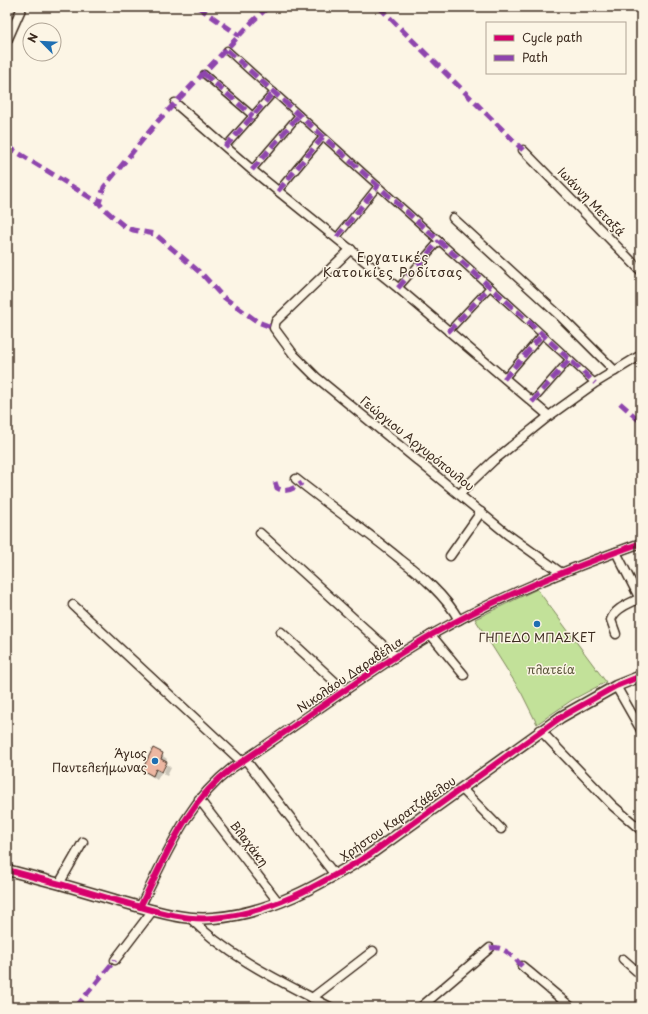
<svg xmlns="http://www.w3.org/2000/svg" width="648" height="1014" viewBox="0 0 648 1014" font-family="'Playpen Sans',sans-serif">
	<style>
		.green { fill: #c2e199; stroke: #7e865c }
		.shadow { fill: #0003 }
		.building { fill: #edb7a2; stroke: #3b2a1e }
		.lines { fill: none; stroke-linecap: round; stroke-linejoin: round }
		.pedestrian-casing { stroke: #3b2a1e; stroke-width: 9 }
		.minor-casing { stroke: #3b2a1e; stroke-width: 11 }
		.tertiary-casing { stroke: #3b2a1e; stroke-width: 13 }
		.pedestrian { stroke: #fcf5e5; stroke-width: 6 }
		.minor { stroke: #fcf5e5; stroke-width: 8 }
		.tertiary { stroke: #fcf5e5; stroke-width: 10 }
		.rail { stroke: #3b2a1e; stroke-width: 3; stroke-dasharray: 6 3; stroke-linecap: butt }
		.quiet { stroke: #8e44ad; stroke-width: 5; stroke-dasharray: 10 5; stroke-linecap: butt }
		.cycleway-casing { stroke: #fcf5e5; stroke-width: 8 }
		.cycleway { stroke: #d6006c; stroke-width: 6 }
		.poi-dot { fill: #1f6fb2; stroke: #fcf5e5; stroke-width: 1.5 }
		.labels { text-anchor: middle; stroke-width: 3; stroke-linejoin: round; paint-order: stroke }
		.street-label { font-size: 12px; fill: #3b2a1e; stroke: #fcf5e5 }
		.poi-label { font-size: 12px; fill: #3b2a1e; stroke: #fcf5e5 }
		.park-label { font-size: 12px; fill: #5d583d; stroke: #fcf5e5 }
		.neighbourhood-label { font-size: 13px; letter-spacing: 1px; fill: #3b2a1e; stroke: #fcf5e5 }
	</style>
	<rect width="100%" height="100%" fill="#fcf5e5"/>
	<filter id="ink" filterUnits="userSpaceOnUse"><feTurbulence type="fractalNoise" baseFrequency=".025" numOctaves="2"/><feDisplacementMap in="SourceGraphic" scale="8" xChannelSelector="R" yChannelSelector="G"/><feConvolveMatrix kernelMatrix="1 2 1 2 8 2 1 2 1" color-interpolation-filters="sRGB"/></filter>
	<g filter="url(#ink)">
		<polygon class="green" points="537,589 606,682 572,700 537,724 521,692 475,619"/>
		<g class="shadow">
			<polygon points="153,749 167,759 165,763 167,763 157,780 143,770"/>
			<polygon points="167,764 171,768 167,776 163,774"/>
		</g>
		<polygon class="building" points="153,748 163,753 161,759 167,762 162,772 156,769 153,776 142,770"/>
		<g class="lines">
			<defs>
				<g id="pedestrian">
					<polyline points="227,50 519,313 595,383"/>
					<polyline points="204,74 253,116"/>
					<polyline points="225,147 274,92"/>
					<polyline points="252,170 299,115"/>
					<polyline points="278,191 323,137"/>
					<polyline points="337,237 378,186"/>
					<polyline points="398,288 439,241"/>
					<polyline points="448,332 490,287"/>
					<polyline points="504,379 542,335"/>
					<polyline points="532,402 569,360"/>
				</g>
				<g id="minor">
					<polyline points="7,41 22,7"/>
					<polyline points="175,103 252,170 398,288 549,416"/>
					<polyline points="523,150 641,271"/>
					<polyline points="453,218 560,316 615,371"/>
					<polyline points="351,249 276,321 274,328 294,355 316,377 507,534 560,572"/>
					<path d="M296,479c34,27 70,52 104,80 22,17 45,36 59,61"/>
					<polyline points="460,494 471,482 493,461 549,416 595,383 641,355"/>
					<polyline points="260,533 396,657"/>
					<polyline points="616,552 641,601"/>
					<polyline points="450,556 481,512"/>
					<polyline points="73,605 241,761"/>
					<polyline points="281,632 345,691"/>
					<path d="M616,634l-5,-14c4,-12 18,-16 29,-22"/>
					<polyline points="431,635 464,675"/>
					<polyline points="616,686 641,730"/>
					<polyline points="540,730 613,806 641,830"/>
					<polyline points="245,759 335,875"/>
					<polyline points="461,788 501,829"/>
					<polyline points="199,799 279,903"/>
					<polyline points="59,884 83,842"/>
					<path d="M140,907c26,-51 46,-104 92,-139 66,-43 130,-93 199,-133 67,-38 137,-66 210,-92"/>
					<path d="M189,917c39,40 93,65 141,90"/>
					<polyline points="623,959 641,975"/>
					<polyline points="115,960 153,910"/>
					<polyline points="522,966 571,1007"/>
					<polyline points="312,998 373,951"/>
					<polyline points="421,1007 490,948"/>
				</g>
				<path id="tertiary" d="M7,870c36,9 72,19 108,30 31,8 65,21 98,18 57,-4 108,-34 156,-63l192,-138 55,-31 25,-10"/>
			</defs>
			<use href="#pedestrian" class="pedestrian-casing"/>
			<use href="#minor" class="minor-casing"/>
			<use href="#tertiary" class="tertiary-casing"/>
			<use href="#pedestrian" class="pedestrian"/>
			<use href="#minor" class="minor"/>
			<use href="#tertiary" class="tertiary"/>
			<polyline class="rail" points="7,18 12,7"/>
			<g class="quiet">
				<polyline points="198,7 240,36"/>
				<polyline points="268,7 253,21 158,121 104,187 99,203 103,208 124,226 133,230 155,234 203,275 222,296 258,322 274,328"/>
				<polyline points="379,7 523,150"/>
				<polyline points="227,50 519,313 595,383"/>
				<polyline points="204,74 253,116"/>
				<polyline points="7,146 99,203"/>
				<polyline points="225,147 274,92"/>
				<polyline points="252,170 299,115"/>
				<polyline points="278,191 323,137"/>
				<polyline points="337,237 378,186"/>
				<polyline points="398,288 439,241"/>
				<polyline points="448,332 490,287"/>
				<polyline points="504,379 542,335"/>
				<polyline points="532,402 569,360"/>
				<polyline points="620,403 641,422"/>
				<path d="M275,482l2,6c9,6 17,0 25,-5"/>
				<path d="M490,948c14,-3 23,9 32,18"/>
				<polyline points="76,1007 115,960"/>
			</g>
			<defs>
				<g id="cycleway">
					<path d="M7,870c36,9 72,19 108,30 31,8 65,21 98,18 57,-4 108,-34 156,-63l192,-138 55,-31 25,-10"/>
					<path d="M140,907c26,-51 46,-104 92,-139 66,-43 130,-93 199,-133 67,-38 137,-66 210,-92"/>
				</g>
			</defs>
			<use href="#cycleway" class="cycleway-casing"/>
			<use href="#cycleway" class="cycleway"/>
		</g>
	</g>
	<g class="poi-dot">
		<circle cx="537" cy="624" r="4"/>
		<circle cx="155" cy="761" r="4"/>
	</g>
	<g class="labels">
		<g class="street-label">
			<text transform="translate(591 202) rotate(46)" y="4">Ιωάννη Μεταξά</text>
			<text transform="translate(417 444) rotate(39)" y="4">Γεώργιου Αργυρόπουλου</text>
			<text transform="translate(350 675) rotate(-34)" y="4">Νικολάου Δαραβέλια</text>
			<text transform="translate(398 819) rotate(-35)" y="4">Χρήστου Καρατζάβελου</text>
			<text transform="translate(249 844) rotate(52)" y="4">Βλαχάκη</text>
		</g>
		<g class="poi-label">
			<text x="537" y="642">ΓΗΠΕΔΟ ΜΠΑΣΚΕΤ</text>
			<text x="147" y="758" text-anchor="end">Άγιος<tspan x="147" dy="14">Παντελεήμωνας</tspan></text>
		</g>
		<g class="park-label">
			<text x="551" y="674">πλατεία</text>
		</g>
		<g class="neighbourhood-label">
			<text x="393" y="262">Εργατικές<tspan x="393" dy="15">Κατοικίες Ροδίτσας</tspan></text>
		</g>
	</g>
	<rect width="648" height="1014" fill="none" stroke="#fcf5e5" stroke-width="24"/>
	<rect x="12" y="12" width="624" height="990" fill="none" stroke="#3b2a1e" stroke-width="1.5" filter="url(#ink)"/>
	<rect x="486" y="22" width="140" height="52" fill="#fcf5e5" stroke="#afa495"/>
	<rect x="494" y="35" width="20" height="6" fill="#d6006c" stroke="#afa495"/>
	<text x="522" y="42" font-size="12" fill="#3b2a1e">Cycle path</text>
	<rect x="494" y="55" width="20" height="6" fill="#8e44ad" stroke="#afa495"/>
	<text x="522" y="62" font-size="12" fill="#3b2a1e">Path</text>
	<g transform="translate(42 42) rotate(294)"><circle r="19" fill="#fcf5e5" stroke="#afa495"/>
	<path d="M0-3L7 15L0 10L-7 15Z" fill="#1f6fb2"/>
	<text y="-6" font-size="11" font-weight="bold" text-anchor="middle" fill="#3b2a1e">N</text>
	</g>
</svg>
